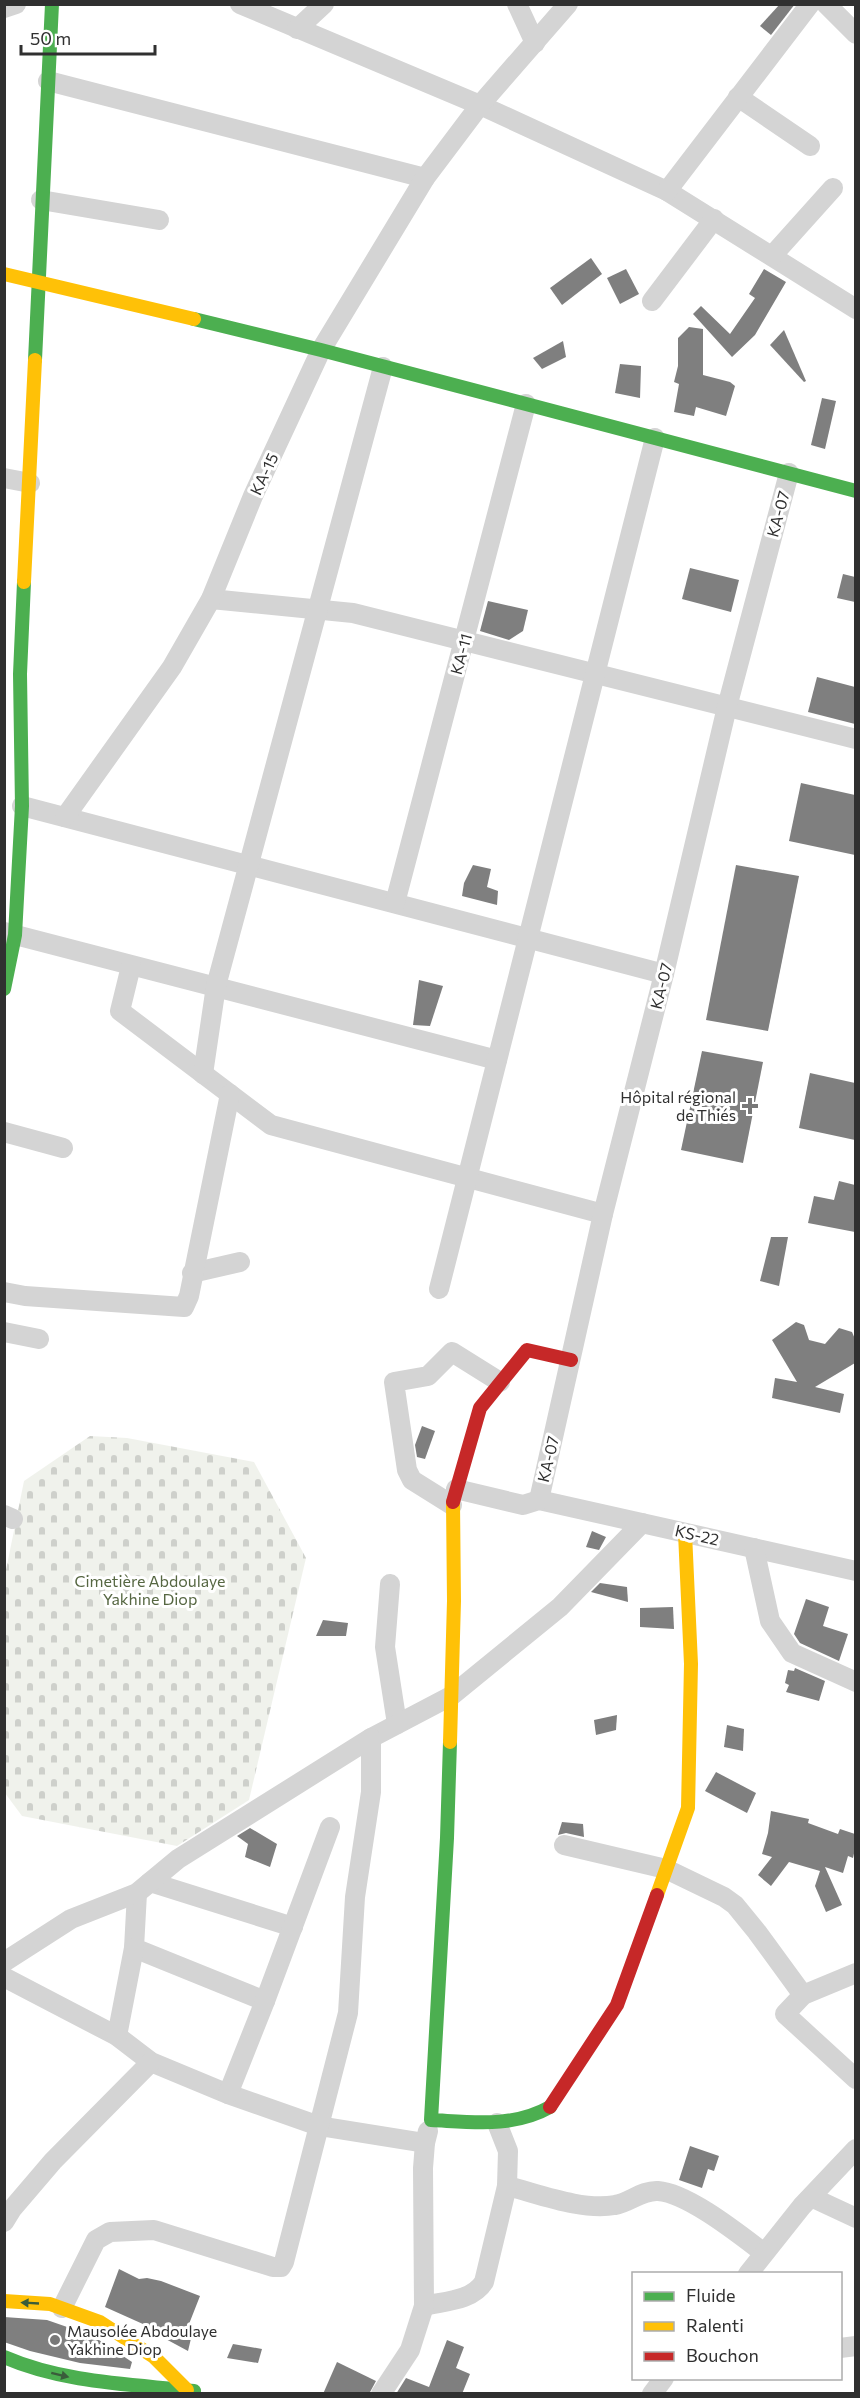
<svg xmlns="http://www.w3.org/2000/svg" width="860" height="2398" viewBox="0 0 860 2398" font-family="Commissioner,sans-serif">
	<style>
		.cemetery { fill: url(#cemetery-stones) }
		.building { fill: #7f7f7f }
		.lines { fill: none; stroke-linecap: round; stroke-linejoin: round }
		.street { stroke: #d4d4d4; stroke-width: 20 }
		.fast { stroke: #4caf50; stroke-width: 14 }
		.slow { stroke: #ffc107; stroke-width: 14 }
		.jam { stroke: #c62828; stroke-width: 14 }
		.oneway { fill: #3a5c3b }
		.poi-dot { fill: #787878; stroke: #fff; stroke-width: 2 }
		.labels { text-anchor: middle; stroke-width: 6; stroke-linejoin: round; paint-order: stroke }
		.street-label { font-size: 16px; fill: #303030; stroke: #fff }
		.poi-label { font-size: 16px; fill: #303030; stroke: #fff; text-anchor: end }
		.park-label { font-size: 16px; fill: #566742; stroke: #fff }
	</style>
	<defs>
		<pattern id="cemetery-stones" width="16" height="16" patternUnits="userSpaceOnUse" patternTransform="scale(1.5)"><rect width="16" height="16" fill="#f0f2ec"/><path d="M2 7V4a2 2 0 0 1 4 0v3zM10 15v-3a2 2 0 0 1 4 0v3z" fill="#ced0cb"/></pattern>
	</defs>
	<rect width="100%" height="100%" fill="#fff"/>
	<polygon class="cemetery" points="90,1436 127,1438 254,1462 306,1558 249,1800 177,1846 22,1816 5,1793 5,1575 24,1481"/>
	<g class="building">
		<polygon points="780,4 795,4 771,35 760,26"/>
		<polygon points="591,258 602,274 562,305 550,288"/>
		<polygon points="626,269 639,294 620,304 607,278"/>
		<polygon points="764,269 786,282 755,335 732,357 693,314 701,306 730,334 755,298 749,294"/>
		<polygon points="689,327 703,329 703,375 730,382 735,386 726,416 696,407 694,416 674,412 679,384 674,382 678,366 678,338"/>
		<polygon points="784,330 806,381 804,382 770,345"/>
		<polygon points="563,341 566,357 542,369 533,358"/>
		<polygon points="620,364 641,366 640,398 615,393"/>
		<polygon points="822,398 836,401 825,449 811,445"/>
		<polygon points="690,568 739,580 731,612 682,599"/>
		<polygon points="843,574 855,577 855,602 837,598"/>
		<polygon points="488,601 528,610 523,631 509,640 480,631"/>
		<polygon points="817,677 855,687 855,724 808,712"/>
		<polygon points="801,783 855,795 855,855 789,841"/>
		<polygon points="473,865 491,869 487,887 498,891 497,905 462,896 464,883"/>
		<polygon points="736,865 799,876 768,1031 706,1020"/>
		<polygon points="419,980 443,986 430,1026 413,1025"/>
		<polygon points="702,1051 763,1062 743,1163 681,1150"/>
		<polygon points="810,1073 855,1083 855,1140 799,1128"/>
		<polygon points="839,1181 855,1185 855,1232 808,1223 814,1196 834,1200"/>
		<polygon points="771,1237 788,1237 779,1286 760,1281"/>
		<polygon points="796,1322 804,1325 809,1340 825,1344 839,1328 852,1332 855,1339 855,1363 815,1387 844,1394 840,1413 772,1398 775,1378 797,1382 772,1340"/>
		<polygon points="422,1426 435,1431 425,1459 417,1457 415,1445"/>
		<polygon points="592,1531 606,1537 599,1550 586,1547"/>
		<polygon points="600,1583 627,1587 628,1602 591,1592"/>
		<polygon points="806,1599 829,1607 823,1626 848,1634 839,1661 800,1643 794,1634"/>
		<polygon points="673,1607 674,1629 640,1627 640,1608"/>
		<polygon points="323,1620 348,1623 346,1636 316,1636"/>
		<polygon points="795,1668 825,1681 819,1701 786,1692 789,1685 785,1683 788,1670 794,1671"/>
		<polygon points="617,1715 616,1730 596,1735 594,1720"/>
		<polygon points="727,1725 744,1729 743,1751 724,1747"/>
		<polygon points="716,1772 756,1793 747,1813 705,1791"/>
		<polygon points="771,1811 809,1819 808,1823 838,1834 840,1829 855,1834 855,1849 853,1858 848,1856 843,1873 825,1867 842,1905 826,1912 815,1886 820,1871 789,1862 771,1886 758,1875 772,1857 762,1854 768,1833"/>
		<polygon points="562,1822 583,1824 584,1837 566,1833 558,1835"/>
		<polygon points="250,1828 277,1844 270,1867 245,1857 248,1844 237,1836"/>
		<polygon points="690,2146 719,2156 714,2171 708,2169 702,2188 679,2180"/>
		<polygon points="119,2269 139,2279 147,2278 161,2281 200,2296 189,2324 194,2326 188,2351 162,2337 163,2333 105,2307"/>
		<polygon points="4,2317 47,2320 93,2336 132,2362 130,2369 80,2363 30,2351 4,2342"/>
		<polygon points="447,2340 464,2347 456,2368 470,2374 462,2394 396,2394 406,2378 429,2387"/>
		<polygon points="233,2344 262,2349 258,2363 227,2358"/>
		<polygon points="337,2362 376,2381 369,2394 323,2394"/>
	</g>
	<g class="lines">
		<g class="street">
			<polyline points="240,4 480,105 667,191 856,309"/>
			<polyline points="517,4 535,43"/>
			<polyline points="826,4 856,34"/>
			<polyline points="4,8 16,4"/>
			<polyline points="297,29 324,4"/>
			<polyline points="48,81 425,178"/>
			<polyline points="738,97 810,146"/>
			<polyline points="667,191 810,4"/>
			<polyline points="41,200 159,220"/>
			<polyline points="772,256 833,188"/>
			<polyline points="652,301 714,219"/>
			<polyline points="4,478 30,483"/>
			<polyline points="211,599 353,613 856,739"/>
			<polyline points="22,806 664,974"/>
			<polyline points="65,817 172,667 211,599 253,496 321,350 425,178 480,105 568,4"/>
			<polyline points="395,903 526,404"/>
			<polyline points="4,932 497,1060"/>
			<polyline points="131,966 120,1011 271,1125 603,1214"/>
			<polyline points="203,1074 216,986 383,367"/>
			<polyline points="4,1132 63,1148"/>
			<polyline points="192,1273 240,1262"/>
			<polyline points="439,1289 655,438"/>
			<polyline points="4,1292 25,1296 184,1307 189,1296 230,1094"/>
			<polyline points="4,1332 39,1339"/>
			<polyline points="456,1489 523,1505 539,1500 856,1571"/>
			<polyline points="539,1500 603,1214 664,974 727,707 789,473"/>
			<polyline points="452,1505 412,1480 407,1470 394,1382 428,1376 452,1352 500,1382"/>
			<polyline points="4,1515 13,1519"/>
			<polyline points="754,1548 770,1621 792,1653 856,1682"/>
			<polyline points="390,1584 385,1647 397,1724"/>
			<polyline points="564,1845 666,1869 724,1897 735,1905 757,1932 803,1995"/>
			<polyline points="150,1882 293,1927"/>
			<polyline points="137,1893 134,1948 265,2001"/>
			<polyline points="4,1962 71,1919 137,1893 178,1859 371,1738 451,1696 560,1607 642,1523"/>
			<polyline points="856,1973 803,1995 785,2014 856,2079"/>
			<polyline points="4,1977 117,2036 151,2062 228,2094 319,2126 425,2143"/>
			<polyline points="117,2036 134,1948"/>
			<polyline points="228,2094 265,2001 330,1827"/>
			<path d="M507,2186c32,8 75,25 108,19 14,-2 27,-15 43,-14 30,2 82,44 106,62"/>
			<polyline points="811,2197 856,2218"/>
			<polyline points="4,2222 12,2209 53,2161 151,2062"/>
			<polyline points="748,2274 802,2206 856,2149"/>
			<path d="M424,2306c21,-5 48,-5 60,-24l23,-96 1,-35 -11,-28"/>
			<polyline points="62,2308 96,2240 110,2232 154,2230 273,2267 281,2267 284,2262 348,2013 355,1897 371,1792 371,1738"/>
			<polyline points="840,2348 856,2346"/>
			<polyline points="381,2394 410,2350 424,2306 423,2168 425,2143 428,2131"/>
			<polyline points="652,2394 664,2378"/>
		</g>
		<g class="fast">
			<polyline points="194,319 321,350 856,491"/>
			<polyline points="35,360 52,4"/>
			<polyline points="4,989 15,935 22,806 20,674 24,582"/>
			<path d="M450,1742l-3,96 -16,282c41,2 82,8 119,-13"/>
			<path d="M4,2357c60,26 126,27 190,34"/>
		</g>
		<g class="slow">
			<polyline points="4,274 194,319"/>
			<polyline points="24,582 35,360"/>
			<polyline points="450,1742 454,1601 453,1502"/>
			<polyline points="657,1895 688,1808 691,1664 685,1533"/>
			<polyline points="4,2301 50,2304 100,2322 154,2357 187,2390"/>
		</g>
		<g class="jam">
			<polyline points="453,1502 480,1408 527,1350 571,1360"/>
			<polyline points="550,2107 617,2005 657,1895"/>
		</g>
	</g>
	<defs><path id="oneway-solid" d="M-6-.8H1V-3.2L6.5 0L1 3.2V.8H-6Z" transform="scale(1.5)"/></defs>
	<g class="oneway">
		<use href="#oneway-solid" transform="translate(30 2303) rotate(-177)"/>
		<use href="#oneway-solid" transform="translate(60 2375) rotate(14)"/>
	</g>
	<g class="poi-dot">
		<path d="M747 1097h6v6h6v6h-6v6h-6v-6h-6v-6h6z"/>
		<circle cx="55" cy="2340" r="6"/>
	</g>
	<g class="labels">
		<g class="street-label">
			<text transform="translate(264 474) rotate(-65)" y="6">KA-15</text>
			<text transform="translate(778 514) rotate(-75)" y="6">KA-07</text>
			<text transform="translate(461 654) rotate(-75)" y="6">KA-11</text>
			<text transform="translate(661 986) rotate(-76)" y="6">KA-07</text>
			<text transform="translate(548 1459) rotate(-77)" y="6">KA-07</text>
			<text transform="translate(697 1535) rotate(13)" y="6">KS-22</text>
		</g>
		<g class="poi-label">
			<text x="736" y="1103">Hôpital régional<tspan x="736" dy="18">de Thiés</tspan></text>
			<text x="67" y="2337" text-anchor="start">Mausolée Abdoulaye<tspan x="67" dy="18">Yakhine Diop</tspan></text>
		</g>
		<g class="park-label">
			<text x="150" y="1587">Cimetière Abdoulaye<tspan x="150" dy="18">Yakhine Diop</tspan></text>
		</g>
	</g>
	<rect width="860" height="2398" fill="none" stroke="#303030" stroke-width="12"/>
	<rect x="632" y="2272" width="210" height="108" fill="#ffffff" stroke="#acacac" stroke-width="1.5"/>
	<rect x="644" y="2292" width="30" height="9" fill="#4caf50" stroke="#acacac" stroke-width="1.5"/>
	<text x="686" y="2302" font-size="18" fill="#303030">Fluide</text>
	<rect x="644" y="2322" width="30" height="9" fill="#ffc107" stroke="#acacac" stroke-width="1.5"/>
	<text x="686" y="2332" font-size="18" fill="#303030">Ralenti</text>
	<rect x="644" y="2352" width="30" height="9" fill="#c62828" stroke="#acacac" stroke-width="1.5"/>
	<text x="686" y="2362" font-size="18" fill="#303030">Bouchon</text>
	<path d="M21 45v9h134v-9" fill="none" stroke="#303030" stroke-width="3"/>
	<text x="30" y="45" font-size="18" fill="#303030" stroke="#ffffff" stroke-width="4.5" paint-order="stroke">50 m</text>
</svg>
